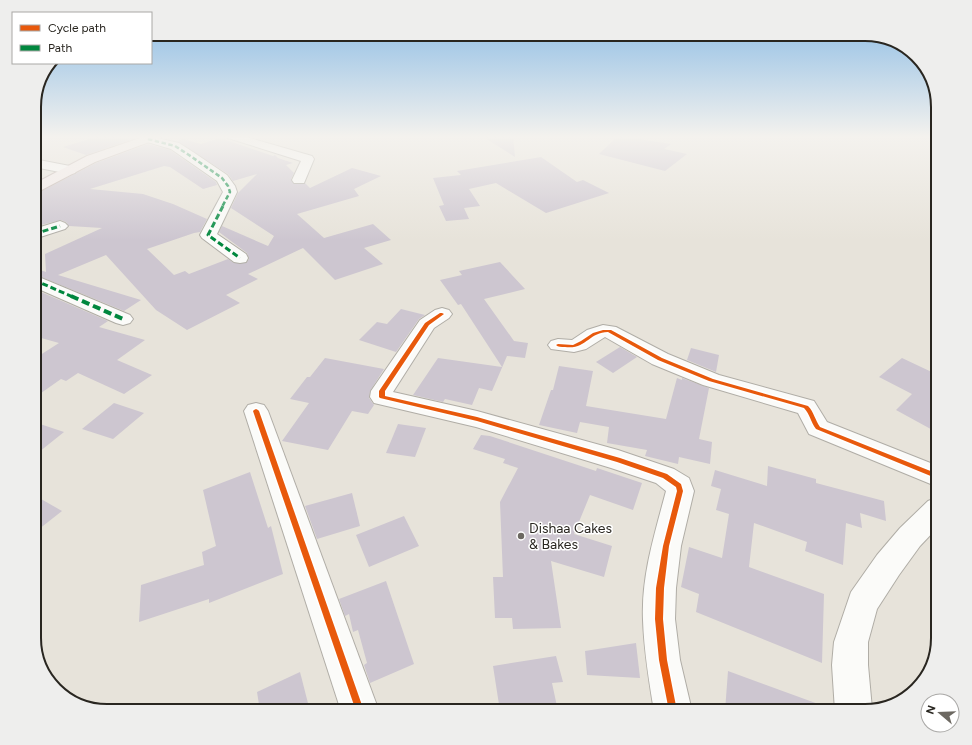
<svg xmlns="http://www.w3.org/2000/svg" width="972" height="745" viewBox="0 0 972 745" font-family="Figtree,sans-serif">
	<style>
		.building { fill: #cdc6d0 }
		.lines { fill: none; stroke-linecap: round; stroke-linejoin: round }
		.minor-casing { stroke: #b0ada6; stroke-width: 2 }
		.major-casing { stroke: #beafab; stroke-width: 2 }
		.minor { fill: #fbfbf9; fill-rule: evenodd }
		.major { fill: #f5eceb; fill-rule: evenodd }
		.quiet-far2 { stroke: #00873e; stroke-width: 2.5; stroke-dasharray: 4.5 2.5; stroke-linecap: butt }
		.quiet-far1 { stroke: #00873e; stroke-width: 3; stroke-dasharray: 6 3; stroke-linecap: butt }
		.quiet { stroke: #00873e; stroke-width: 4; stroke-dasharray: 8 4; stroke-linecap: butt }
		.cycleway-casing { stroke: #fff; stroke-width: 3 }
		.cycleway { fill: #e8590c; fill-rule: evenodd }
		.poi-dot { fill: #6c6861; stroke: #fff; stroke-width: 1.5 }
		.labels { text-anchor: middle; stroke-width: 3; stroke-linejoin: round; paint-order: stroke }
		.near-poi-label { font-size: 14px; fill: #292620; stroke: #fff; text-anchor: start }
		.rim { fill: none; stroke: #292620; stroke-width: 2 }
	</style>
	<rect width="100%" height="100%" fill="#e7e3da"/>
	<g class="building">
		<polygon points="99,136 112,136 130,140 86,155 63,147"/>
		<polygon points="482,136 513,136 515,157"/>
		<polygon points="618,136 671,144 664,149 687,154 665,171 599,154"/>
		<polygon points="220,138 273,156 275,155 278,158 293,163 286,165 294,173 291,179 294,184 305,183 310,188 352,168 381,176 354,189 359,196 297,214 324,238 373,224 391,240 364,248 383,264 335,280 303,248 248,274 258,279 226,295 240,303 187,330 156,310 106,255 58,275 141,300 124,311 34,274 34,268 46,272 45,254 102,228 69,226 66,222 61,220 41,225 34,225 34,195 96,163 148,144 170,150 216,182 217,185 203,189 170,167 164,166 90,189 143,194 173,204 207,219 200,232 194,233 147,249 174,275 185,271 189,274 228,259 234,263 246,263 249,259 247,253 219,232 222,226 268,246 274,236 231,208 238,193 257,174 233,181 228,174 177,141 183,139 201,144"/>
		<polygon points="541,157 577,182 583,180 609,193 546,213 496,183 469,189 480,206 464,208 469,219 446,221 439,206 444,205 433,178 461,175 457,171"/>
		<polygon points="500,262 525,289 484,299 514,341 528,343 525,358 507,356 492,391 479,388 472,405 445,399 443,402 413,395 438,358 502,367 461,304 458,305 440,280 462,275 459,271"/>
		<polygon points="34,289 108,321 99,327 145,340 117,360 152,375 124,394 78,373 66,381 61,379 34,398 34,359 59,343 34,336"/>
		<polygon points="401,309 425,315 419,319 396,352 359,340 377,322 387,324"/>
		<polygon points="620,347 637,357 613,373 596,362"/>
		<polygon points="691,348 719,355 716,372 687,360"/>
		<polygon points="325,358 384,369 370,391 369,398 374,405 368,414 352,411 328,450 282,441 309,403 290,399 307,377 310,377"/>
		<polygon points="902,358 938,375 938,433 896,410 912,394 879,377"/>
		<polygon points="559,366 593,371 586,406 666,419 677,378 682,380 682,378 709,388 699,439 712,442 710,464 679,457 678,464 645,456 647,450 607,443 609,427 580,422 577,433 539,425 551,390 553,390"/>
		<polygon points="114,403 144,413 113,439 82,429"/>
		<polygon points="34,422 64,432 34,456"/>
		<polygon points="398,424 426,428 415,457 386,453"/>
		<polygon points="481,435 490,436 596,471 597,468 642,483 633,510 590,495 574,534 612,546 604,577 551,561 561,628 513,629 512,618 495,618 493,577 503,577 500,502 518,468 503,463 505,459 473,449"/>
		<polygon points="768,466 816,479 816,483 884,501 886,521 860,513 862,528 846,523 843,565 805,551 807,542 754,523 749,567 824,594 822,663 696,612 699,594 681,587 689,547 722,558 729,514 716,510 721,489 711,486 715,470 767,486"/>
		<polygon points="250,472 268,528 271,526 283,574 209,603 209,599 139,622 141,585 204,565 202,552 216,546 203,490"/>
		<polygon points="352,493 360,526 317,539 305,506"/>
		<polygon points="34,495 62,511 34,533"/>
		<polygon points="404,516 419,546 369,567 356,535"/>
		<polygon points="386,581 414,664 370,683 364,665 367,663 358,630 353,632 349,614 345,616 339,599"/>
		<polygon points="636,643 640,678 587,675 585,651"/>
		<polygon points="556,656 563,682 552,683 558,711 500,711 493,666"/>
		<polygon points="728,671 832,709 832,711 725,711"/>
		<polygon points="300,672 310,711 260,711 257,692"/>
	</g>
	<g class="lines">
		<defs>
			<g id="minor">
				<polygon points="148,136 179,143 193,152 227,175 235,186 237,192 217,234 246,254 248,258 246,262 240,263 234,262 202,238 200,235 223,192 217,181 171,149 144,141 142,139 144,137"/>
				<polygon points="226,136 243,136 312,156 314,159 304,183 294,183 292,180 301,161 228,138"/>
				<polygon points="34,159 75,167 76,170 75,173 70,174 34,167"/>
				<polygon points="60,221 65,223 68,226 65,229 34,239 34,229"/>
				<polygon points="34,275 130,315 133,319 130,323 123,325 116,323 34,287"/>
				<path d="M442,308l7,2 3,4 -3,4 -15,10 -41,64 84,19 141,39 56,19 15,9 5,13 -13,55 -5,42 -1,31 5,41 12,51h-38c-5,-30 -10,-60 -11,-91 -2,-44 12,-87 23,-129l-10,-8 -45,-15 -135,-41 -102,-24 -4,-6 1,-6 49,-71 15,-10z"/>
				<polygon points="603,325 616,327 668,354 719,375 814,401 827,422 938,466 938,487 809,434 798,413 703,385 652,364 605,337 586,349 574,352 551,349 548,345 551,341 558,339 572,340 587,330"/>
				<polygon points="256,403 264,405 268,411 379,711 341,711 244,411 248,405"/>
				<polygon points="938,497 938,527 920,546 899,575 877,609 868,642 868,665 872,709 865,711 835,711 832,665 834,642 851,592 877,555 900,528 928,501"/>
			</g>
			<polygon id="major" points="146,136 162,136 160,138 95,162 34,194 34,184 87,156"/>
		</defs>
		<use href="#minor" class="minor-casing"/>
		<use href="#major" class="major-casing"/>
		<use href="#minor" class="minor"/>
		<use href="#major" class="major"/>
		<polyline class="quiet-far2" points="148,139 175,146 189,155 222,178 228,186 230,192 222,207"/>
		<g class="quiet-far1">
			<polyline points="223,206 208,235 240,258"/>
			<polyline points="34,234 60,226"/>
			<polyline points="34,280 73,297"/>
		</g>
		<polyline class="quiet" points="71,296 123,319"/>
		<defs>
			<g id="cycleway">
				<polygon points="440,313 442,313 444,314 429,325 385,391 385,396 477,417 620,458 667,474 681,484 683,491 669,546 664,588 663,619 667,660 677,711 669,711 659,660 655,619 656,588 663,546 677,491 676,487 663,478 617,462 477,421 380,398 379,397 379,391 425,323"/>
				<path d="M603,330h8l51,28 51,21 95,27c6,6 7,14 12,21l118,47v5l-122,-50c-5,-6 -6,-15 -12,-21l-95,-27 -51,-21 -50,-28c-19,0 -22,18 -43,15 -4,0 -7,0 -9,-2l2,-1 15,1 8,-4 12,-8z"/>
				<polygon points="256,409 258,410 259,411 364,711 356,711 253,411 254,410"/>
			</g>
		</defs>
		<use href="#cycleway" class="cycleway-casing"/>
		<use href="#cycleway" class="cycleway"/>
	</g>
	<linearGradient id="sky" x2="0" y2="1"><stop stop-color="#84b8e4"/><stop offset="0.57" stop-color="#f4f2ee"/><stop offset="1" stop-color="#f4f2ee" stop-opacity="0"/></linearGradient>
	<rect width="972" height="240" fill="url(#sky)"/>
	<circle class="poi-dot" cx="521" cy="536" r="4"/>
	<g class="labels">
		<g class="near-poi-label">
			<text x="529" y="533">Dishaa Cakes<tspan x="529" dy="16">&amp; Bakes</tspan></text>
		</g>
	</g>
	<path d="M0 0H972V745H0ZM107 41H865A66 66 0 0 1 931 107V638A66 66 0 0 1 865 704H107A66 66 0 0 1 41 638V107A66 66 0 0 1 107 41Z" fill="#eeeeed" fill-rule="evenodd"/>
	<path class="rim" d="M107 41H865A66 66 0 0 1 931 107V638A66 66 0 0 1 865 704H107A66 66 0 0 1 41 638V107A66 66 0 0 1 107 41Z"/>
	<rect x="12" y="12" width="140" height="52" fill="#ffffff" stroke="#a9a8a6"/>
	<rect x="20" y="25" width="20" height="6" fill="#e8590c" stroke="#a9a8a6"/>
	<text x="48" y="32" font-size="12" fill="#292620">Cycle path</text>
	<rect x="20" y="45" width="20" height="6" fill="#00873e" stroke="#a9a8a6"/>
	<text x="48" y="52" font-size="12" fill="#292620">Path</text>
	<g transform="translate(940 713) rotate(289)"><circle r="19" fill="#ffffff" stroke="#a9a8a6"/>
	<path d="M0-3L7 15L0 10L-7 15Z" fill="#6c6861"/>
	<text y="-6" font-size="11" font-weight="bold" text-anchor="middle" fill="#292620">N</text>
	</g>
</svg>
